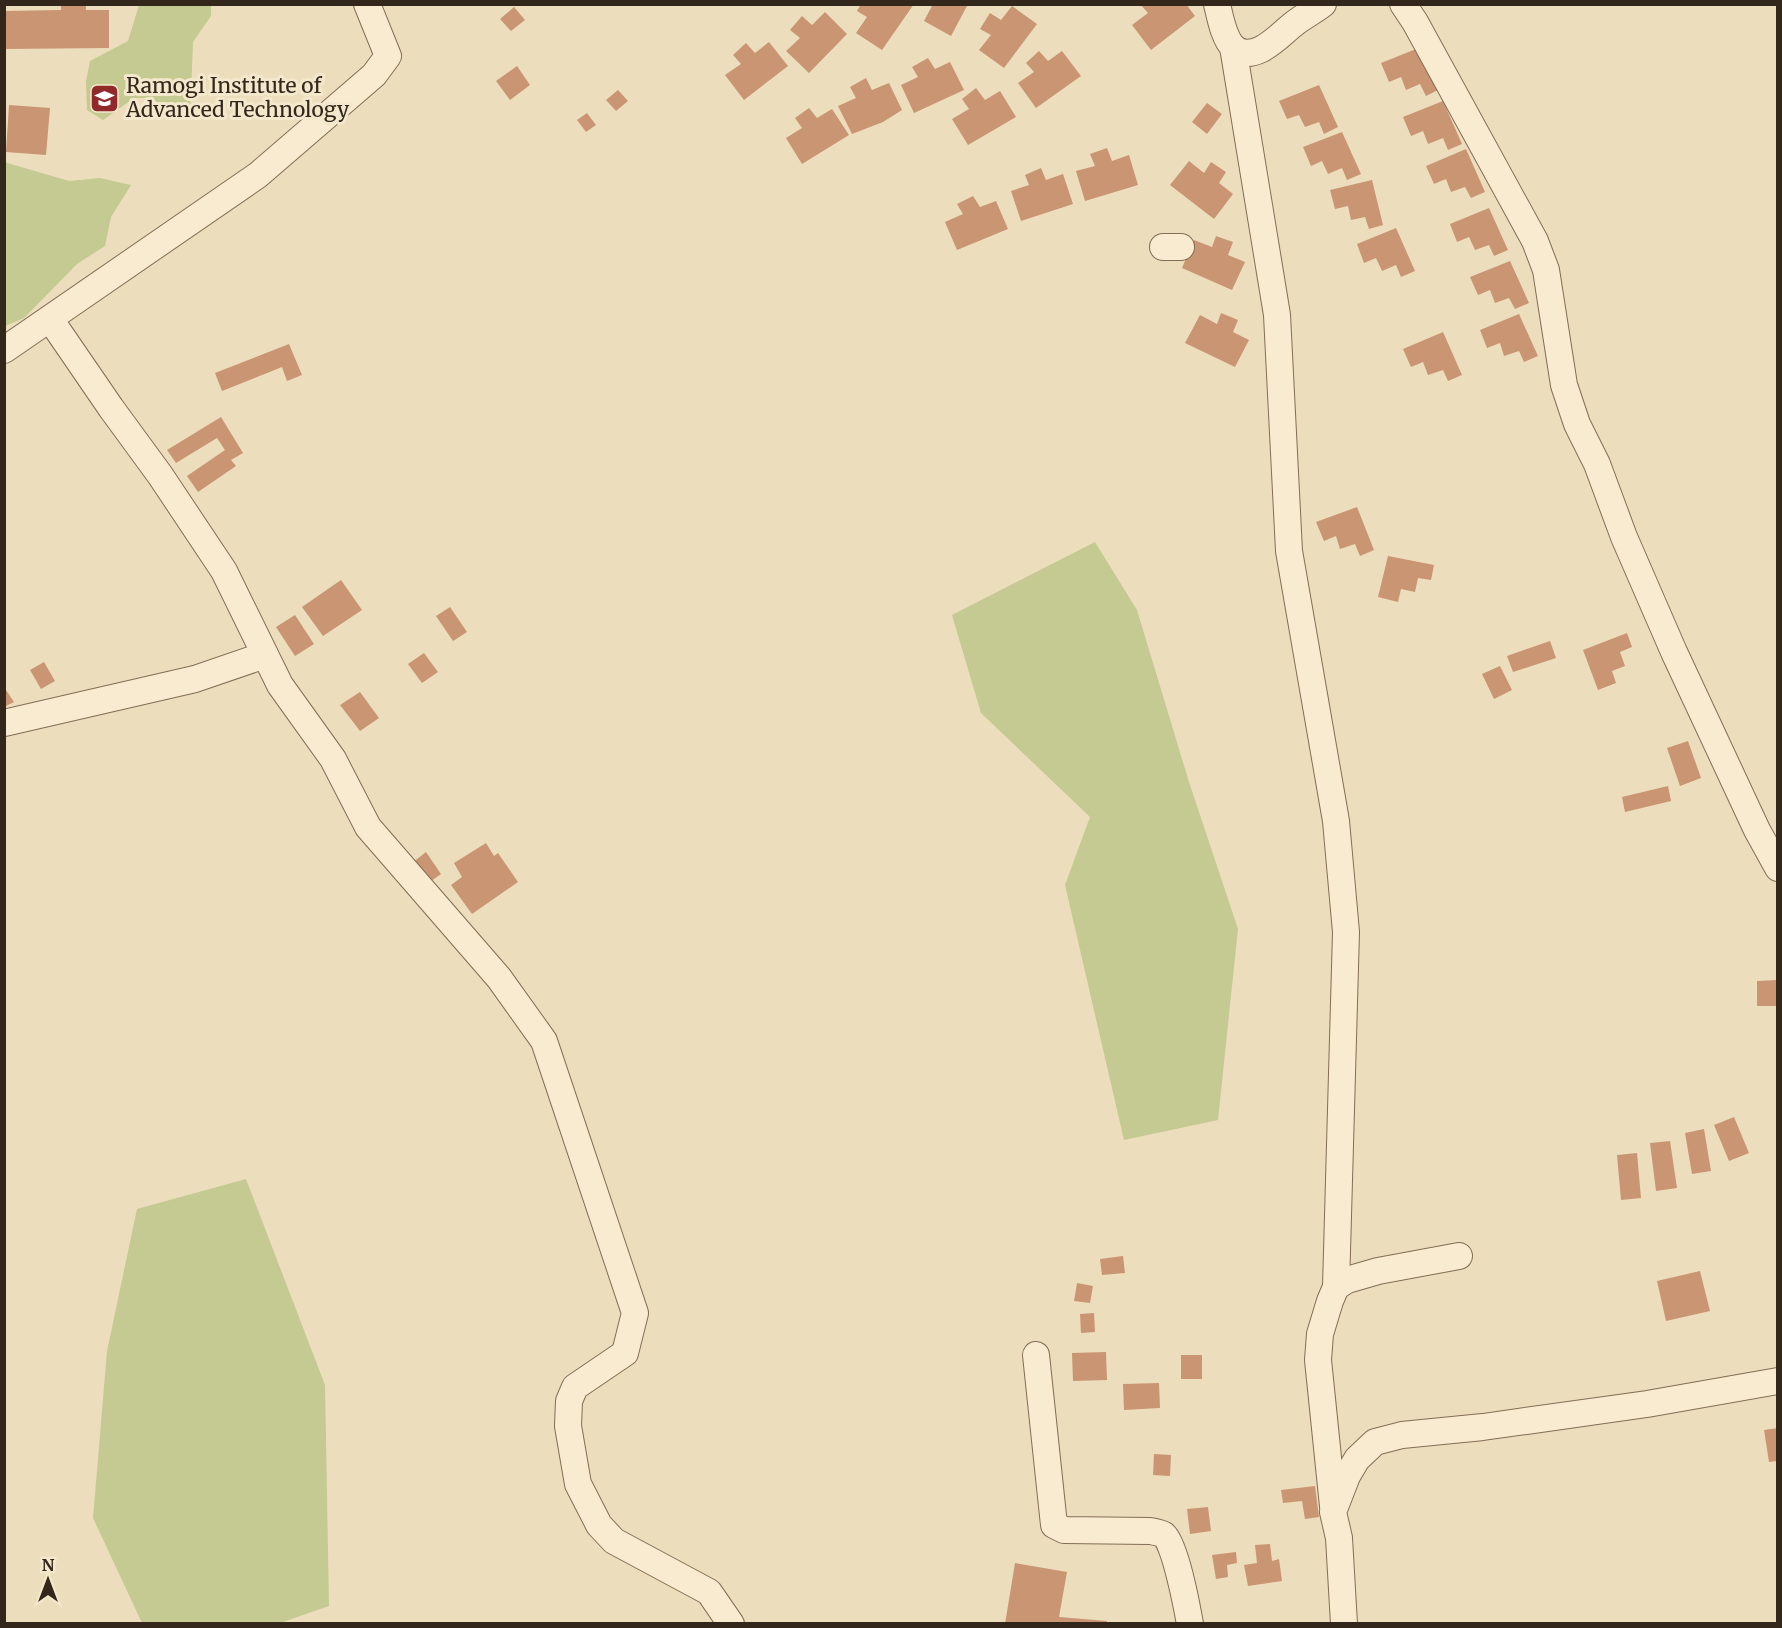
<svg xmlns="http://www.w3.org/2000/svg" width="1782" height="1628" viewBox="0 0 1782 1628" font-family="Merriweather,serif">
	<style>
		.green { fill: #c4ca91 }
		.building { fill: #ca9572 }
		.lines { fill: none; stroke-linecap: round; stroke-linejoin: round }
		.minor-casing { stroke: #836d56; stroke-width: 28 }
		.minor { stroke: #f8ebcf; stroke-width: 26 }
		.labels { text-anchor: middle; stroke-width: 6; stroke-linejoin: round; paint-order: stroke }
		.poi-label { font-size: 21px; fill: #33261b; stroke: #f4e8cc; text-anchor: start }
	</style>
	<rect width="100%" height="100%" fill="#ecddbc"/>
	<g class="green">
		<polygon points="139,5 211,5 211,16 193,42 190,119 167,110 152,98 134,98 103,120 87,110 86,81 90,61 128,41"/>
		<polygon points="4,162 69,181 100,178 131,185 111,217 105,246 77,264 24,318 5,326"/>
		<polygon points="1095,542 1137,610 1189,782 1238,929 1218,1120 1124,1140 1065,885 1090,817 981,713 952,615"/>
		<polygon points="246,1179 325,1385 329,1606 280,1623 142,1623 93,1518 107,1351 137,1209"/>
	</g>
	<g class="building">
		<polygon points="61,4 86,4 86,10 109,10 109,48 4,49 4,11 61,10"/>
		<polygon points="861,4 914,4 882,50 856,33 867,17 857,11"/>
		<polygon points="933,4 968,4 951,36 924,21"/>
		<polygon points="1140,4 1186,4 1195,16 1151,50 1132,25 1148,13"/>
		<polygon points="1012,6 1037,24 1004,68 979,50 991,35 980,29 990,13 1001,20"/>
		<polygon points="514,7 525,20 511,31 500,19"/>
		<polygon points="825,12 847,34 809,73 786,51 800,38 790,30 802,16 812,25"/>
		<polygon points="769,42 788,66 744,100 725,75 741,64 733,55 746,43 755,53"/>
		<polygon points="1421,47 1440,89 1426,96 1420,84 1406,90 1401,77 1389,82 1381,63"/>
		<polygon points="1039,51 1048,61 1062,51 1081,76 1036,108 1018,83 1034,72 1026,63"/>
		<polygon points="928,58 935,69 950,62 964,90 914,113 901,85 918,77 912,67"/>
		<polygon points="517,66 530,85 510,100 496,81"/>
		<polygon points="866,78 872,90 889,83 902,110 883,122 852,134 838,106 856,98 850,87"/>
		<polygon points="1319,85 1338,127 1324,134 1319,122 1305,127 1299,115 1287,119 1279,101"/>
		<polygon points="976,88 985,100 1000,91 1016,117 968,145 952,119 969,109 962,99"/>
		<polygon points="618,90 628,101 616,111 606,100"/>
		<polygon points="1443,101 1462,144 1448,150 1443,138 1428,144 1423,131 1411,136 1403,117"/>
		<polygon points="1207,103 1222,114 1207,134 1192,122"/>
		<polygon points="9,105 50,108 46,155 6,152"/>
		<polygon points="809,108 817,118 832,109 849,135 802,164 786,138 802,128 795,118"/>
		<polygon points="587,113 596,125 586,132 577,120"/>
		<polygon points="1342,132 1361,174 1347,180 1342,168 1328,174 1322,161 1311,166 1303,147"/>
		<polygon points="1107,148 1112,161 1129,155 1138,185 1085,201 1076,171 1095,166 1090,154"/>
		<polygon points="1466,149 1485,192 1471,198 1465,187 1451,192 1446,179 1434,184 1426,166"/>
		<polygon points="1189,161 1204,173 1211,162 1226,172 1219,183 1233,194 1214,219 1170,185"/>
		<polygon points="1041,168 1046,180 1063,174 1073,204 1021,221 1011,191 1029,185 1025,175"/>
		<polygon points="1372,180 1383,225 1369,229 1365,217 1351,220 1348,206 1335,209 1330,190"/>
		<polygon points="973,196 980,207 996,201 1008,229 957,250 945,222 963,214 957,204"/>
		<polygon points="1489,208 1508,250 1494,256 1489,245 1475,250 1469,237 1457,242 1450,224"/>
		<polygon points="1396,228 1415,271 1401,277 1396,265 1382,271 1376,258 1364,263 1357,244"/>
		<polygon points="1216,236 1233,242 1228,255 1245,262 1232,290 1182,268 1194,240 1212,247"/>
		<polygon points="1510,261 1529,303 1515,309 1509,298 1495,303 1490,290 1478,295 1470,277"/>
		<polygon points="1221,313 1238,320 1233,332 1249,340 1235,367 1185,343 1200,315 1217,324"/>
		<polygon points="1519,314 1538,356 1524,362 1519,351 1504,356 1500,343 1487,348 1480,330"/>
		<polygon points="1443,332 1462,375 1448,381 1443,370 1428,375 1423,362 1411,367 1403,349"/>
		<polygon points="289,344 302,375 287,381 282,367 222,391 215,373"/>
		<polygon points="221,417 243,453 231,460 236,466 198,492 187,476 225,450 217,438 176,463 167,450"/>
		<polygon points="1357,507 1374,550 1360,556 1355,544 1340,549 1336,536 1324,541 1316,522"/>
		<polygon points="1388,556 1434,565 1431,580 1418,578 1415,592 1401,589 1398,602 1378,597"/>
		<polygon points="341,580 362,610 323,636 302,607"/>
		<polygon points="450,607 467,632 453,641 436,616"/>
		<polygon points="295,615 314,644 295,656 276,627"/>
		<polygon points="1627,633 1632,647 1620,652 1625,666 1612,671 1616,683 1598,690 1583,650"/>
		<polygon points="1550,641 1556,658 1513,672 1507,656"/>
		<polygon points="424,653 438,672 422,683 408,664"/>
		<polygon points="44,662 55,681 41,689 30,670"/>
		<polygon points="1500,666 1512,690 1494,699 1482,674"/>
		<polygon points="4,687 14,702 4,707"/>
		<polygon points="360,692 379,718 360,731 340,705"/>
		<polygon points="1688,741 1701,778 1680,786 1667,748"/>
		<polygon points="1668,786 1671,801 1625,812 1622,797"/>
		<polygon points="486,843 494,856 498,853 518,882 472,914 451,885 462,877 454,863"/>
		<polygon points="426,852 441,874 427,884 412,863"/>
		<polygon points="1778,980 1778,1006 1757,1006 1757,981"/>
		<polygon points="1734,1117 1749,1153 1729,1161 1714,1125"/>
		<polygon points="1704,1129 1711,1171 1692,1174 1685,1133"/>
		<polygon points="1670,1141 1677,1188 1656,1191 1650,1143"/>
		<polygon points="1637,1153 1641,1198 1621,1200 1617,1155"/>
		<polygon points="1123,1256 1125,1273 1102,1275 1100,1259"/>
		<polygon points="1700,1271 1710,1311 1666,1321 1657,1281"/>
		<polygon points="1077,1283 1093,1286 1090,1303 1074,1301"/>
		<polygon points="1094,1313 1095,1332 1081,1333 1080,1314"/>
		<polygon points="1106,1352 1107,1380 1073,1381 1072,1353"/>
		<rect x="1181" y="1355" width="21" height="24"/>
		<polygon points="1159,1383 1160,1408 1124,1410 1123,1384"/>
		<polygon points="1778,1428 1778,1461 1769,1462 1764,1430"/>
		<polygon points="1154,1454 1171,1455 1170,1476 1153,1475"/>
		<polygon points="1315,1486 1319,1517 1305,1519 1302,1501 1283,1503 1281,1490"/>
		<polygon points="1208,1507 1211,1531 1190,1534 1187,1509"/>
		<polygon points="1270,1544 1272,1561 1279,1559 1282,1581 1248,1586 1244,1565 1257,1563 1255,1545"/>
		<polygon points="1236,1552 1237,1563 1227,1565 1228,1577 1216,1579 1212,1555"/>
		<polygon points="1015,1563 1067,1572 1059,1617 1107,1621 1107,1624 1005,1624"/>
	</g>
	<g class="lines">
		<defs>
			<g id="minor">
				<path d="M1217,4c3,13 7,35 17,44 21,17 46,-14 61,-25 9,-7 19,-12 28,-19"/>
				<polyline points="1403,4 1415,22 1535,241 1546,270 1564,385 1577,424 1597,464 1624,537 1674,652 1757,830 1778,868"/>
				<polyline points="1233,47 1277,315 1289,551 1336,821 1346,932 1336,1287"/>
				<polyline points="1163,247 1181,247"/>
				<polyline points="50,319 111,408 160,475 224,571 280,685 333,759 368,827 499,978 544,1041 635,1313 625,1353 575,1387 569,1401 568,1426 578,1484 599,1525 614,1541 709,1592 731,1624"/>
				<polyline points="4,350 258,175 374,75 388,56 367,4"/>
				<polyline points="4,723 195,679 265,655"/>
				<path d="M1036,1355l18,170 10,5 86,1c5,1 11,2 14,4 11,9 23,72 26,89"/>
				<polyline points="1333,1506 1318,1360 1320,1334 1330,1301 1336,1287 1347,1280 1378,1271 1459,1256"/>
				<polyline points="1344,1624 1339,1538 1333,1512 1347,1476 1357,1459 1375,1442 1402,1435 1483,1427 1647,1404 1778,1381"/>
			</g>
		</defs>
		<use href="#minor" class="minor-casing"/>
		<use href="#minor" class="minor"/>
	</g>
	<defs>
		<symbol id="university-square" viewBox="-11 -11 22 22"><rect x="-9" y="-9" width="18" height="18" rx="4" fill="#91282a" stroke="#f4e8cc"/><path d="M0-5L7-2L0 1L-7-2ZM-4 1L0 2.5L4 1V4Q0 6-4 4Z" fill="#fff"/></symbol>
	</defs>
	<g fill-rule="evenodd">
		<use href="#university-square" x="88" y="82" width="33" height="33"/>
	</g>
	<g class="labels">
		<g class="poi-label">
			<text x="126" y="93">Ramogi Institute of<tspan x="126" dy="24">Advanced Technology</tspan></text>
		</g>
	</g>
	<rect width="1782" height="1628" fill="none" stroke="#33261b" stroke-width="12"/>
	<g transform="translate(48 1580)" stroke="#f4e8cc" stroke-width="4.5" paint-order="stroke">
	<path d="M0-4.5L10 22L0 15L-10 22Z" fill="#33261b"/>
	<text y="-9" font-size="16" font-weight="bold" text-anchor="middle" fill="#33261b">N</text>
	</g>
</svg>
